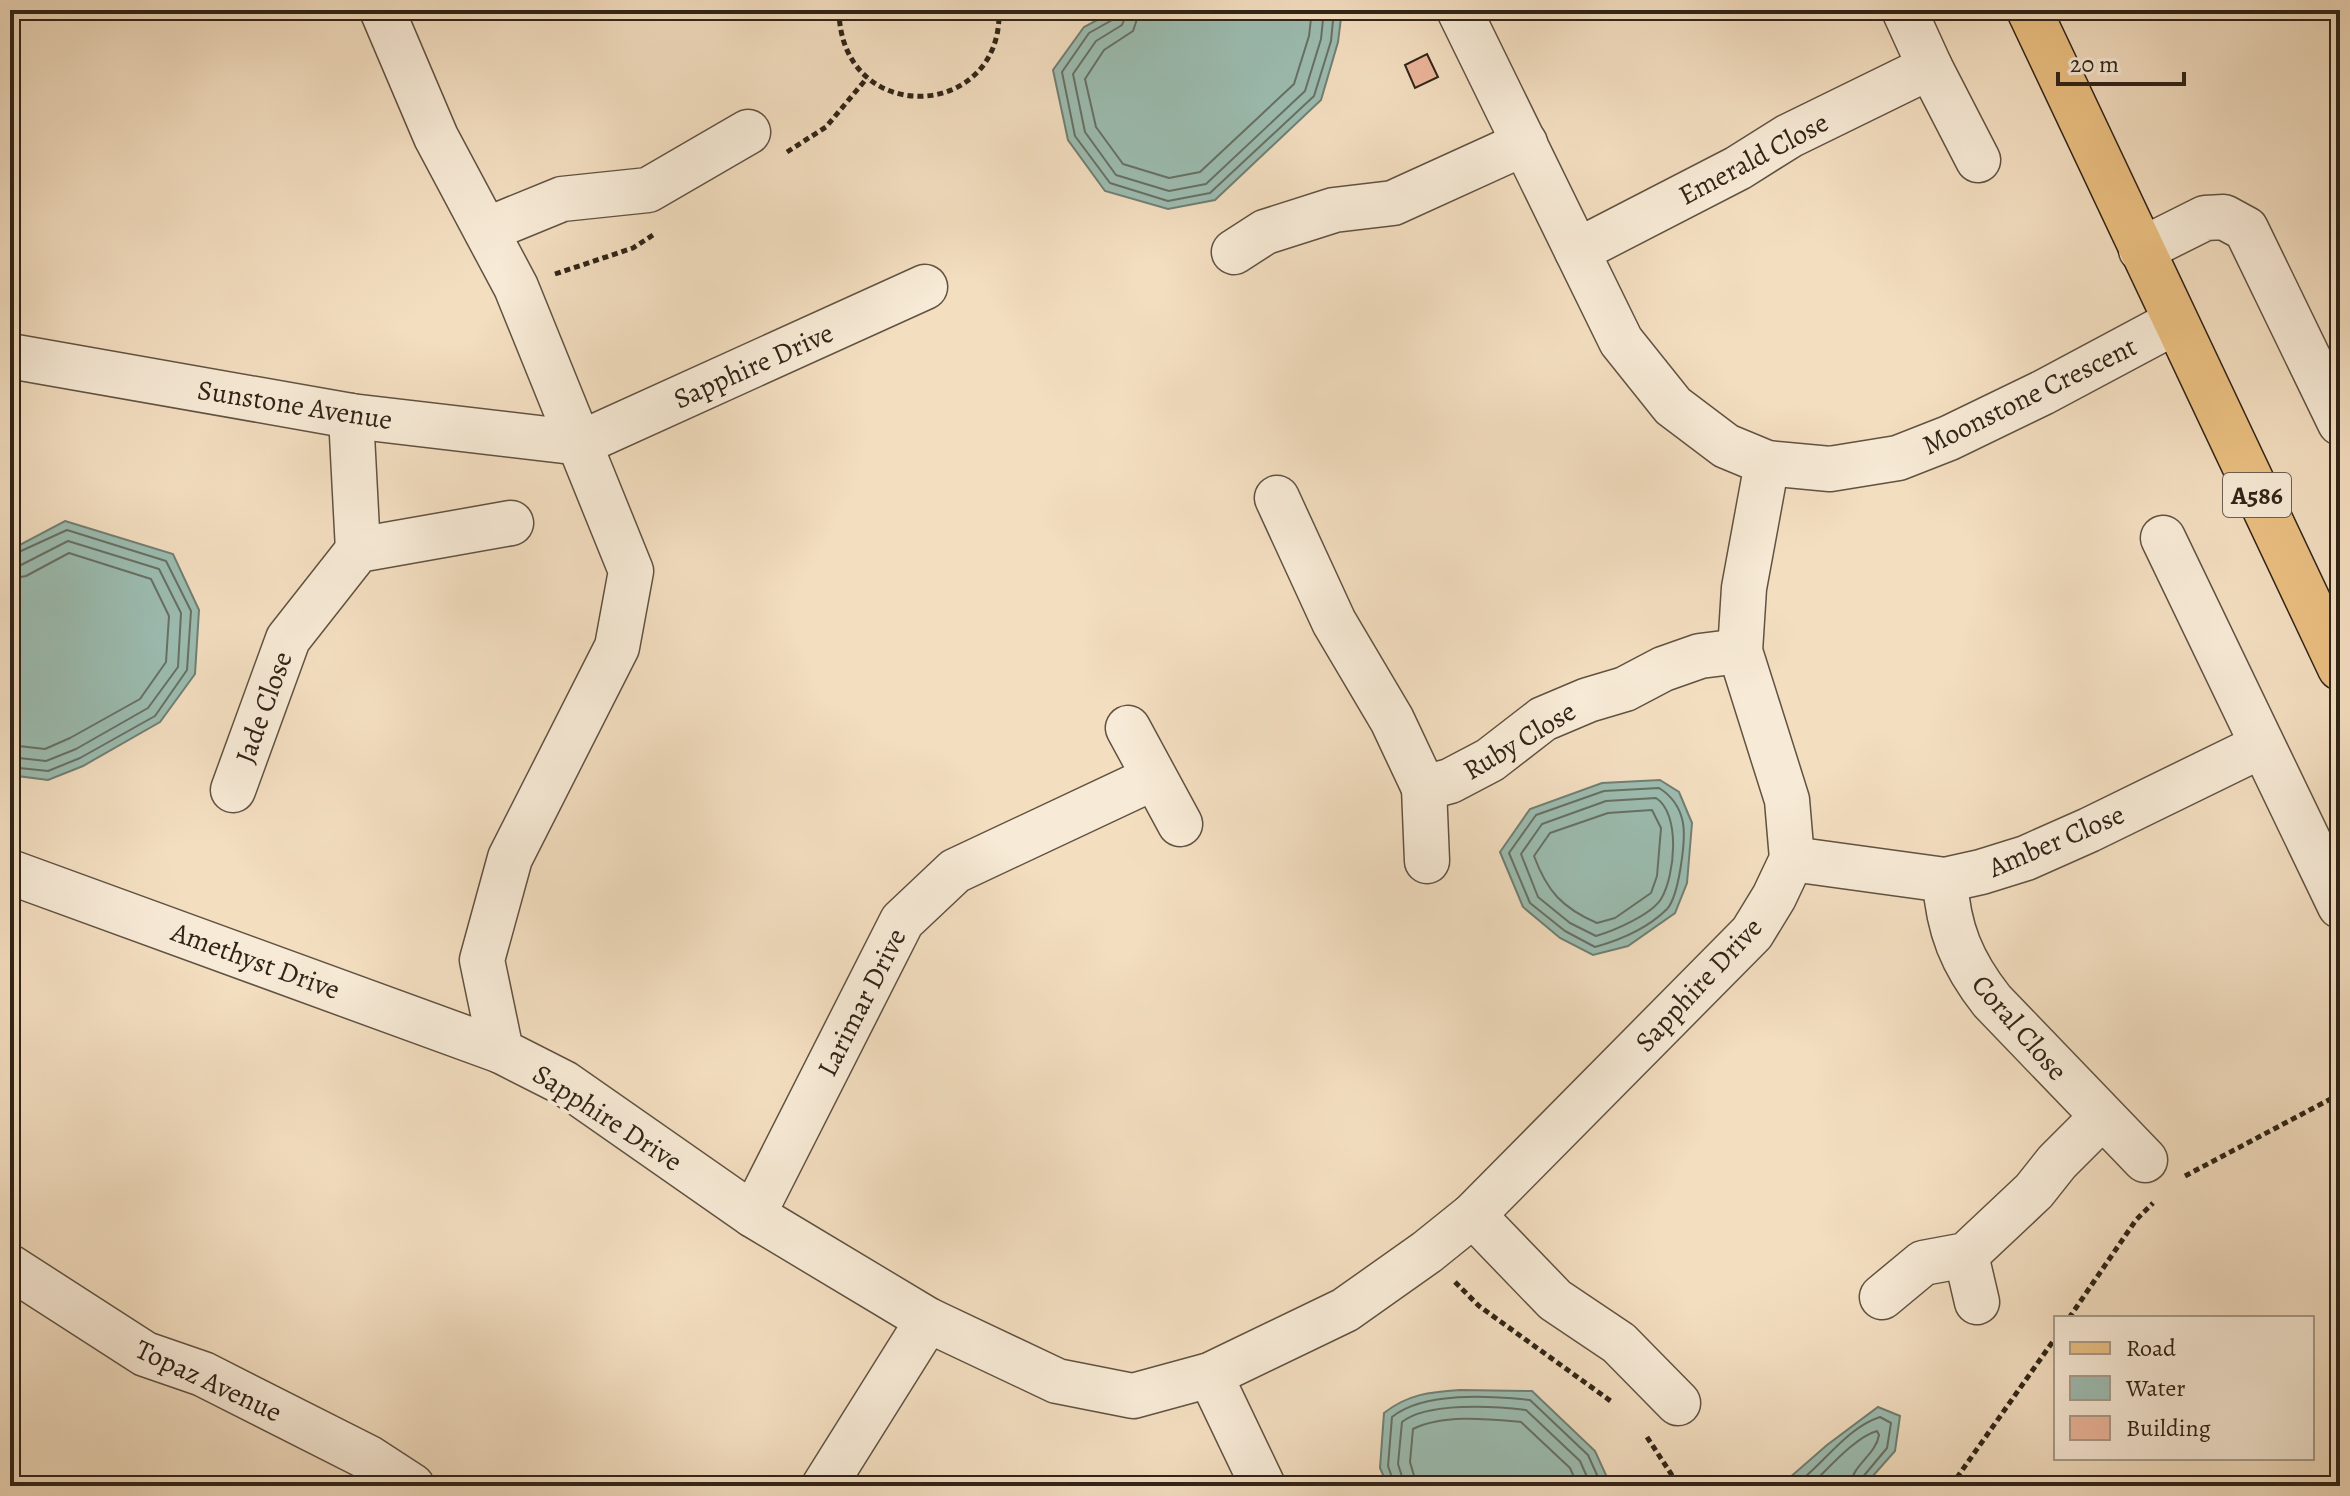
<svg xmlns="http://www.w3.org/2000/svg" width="2350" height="1496" viewBox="0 0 2350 1496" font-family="Alegreya,serif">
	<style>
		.water { fill: #9bbcb0; stroke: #707f73; stroke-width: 2 }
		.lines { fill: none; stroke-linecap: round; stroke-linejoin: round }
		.shore { stroke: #667064; stroke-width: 2 }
		.building { fill: #ecb59a; stroke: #302417; stroke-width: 2 }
		.minor-casing { stroke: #615241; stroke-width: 47 }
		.primary-casing { stroke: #302417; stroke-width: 47 }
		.path { stroke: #302417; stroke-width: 5; stroke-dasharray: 6 4; stroke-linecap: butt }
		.minor { stroke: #f7ead6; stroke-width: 44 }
		.primary { stroke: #eabf80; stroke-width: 44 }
		.labels { text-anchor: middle; stroke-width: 7; stroke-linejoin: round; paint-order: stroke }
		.shield { fill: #f7ead6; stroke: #6c5f50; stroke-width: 2 }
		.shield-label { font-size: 26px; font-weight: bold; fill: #302417 }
		.street-label { font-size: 28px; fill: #302417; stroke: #f7ead6 }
	</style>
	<rect width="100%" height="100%" fill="#f3dec0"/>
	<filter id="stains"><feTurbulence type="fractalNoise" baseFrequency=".0025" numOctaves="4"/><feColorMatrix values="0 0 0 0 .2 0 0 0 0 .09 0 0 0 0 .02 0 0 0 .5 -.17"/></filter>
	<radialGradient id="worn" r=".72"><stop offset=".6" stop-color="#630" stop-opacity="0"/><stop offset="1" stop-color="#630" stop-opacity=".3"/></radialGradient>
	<g class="water">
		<polygon points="1116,10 1342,10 1338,42 1321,100 1215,200 1168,209 1105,191 1068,140 1053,70 1084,27"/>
		<polygon points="65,521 173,554 199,610 195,674 160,722 83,766 48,780 10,775 10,550"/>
		<polygon points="1660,780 1679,792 1692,823 1687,883 1675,913 1628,946 1593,955 1560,938 1523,907 1500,852 1530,809 1602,783"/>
		<path d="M1460,1390l72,1 63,60 16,35h-223l-8,-18 4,-55c24,-19 46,-21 76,-23z"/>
		<polygon points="1878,1407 1900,1416 1895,1451 1864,1486 1780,1486 1827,1445"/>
	</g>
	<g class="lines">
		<g class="shore">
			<polyline points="1117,10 1114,19 1089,33 1062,72 1075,136 1110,183 1168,201 1210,193 1314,96 1331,41 1334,10"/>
			<polyline points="1128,10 1122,25 1096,41 1073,74 1085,132 1116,175 1169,191 1206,184 1305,91 1321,39 1324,10"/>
			<polyline points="1140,10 1133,31 1104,50 1085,79 1096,127 1123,164 1169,178 1200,172 1294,84 1309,36 1312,10"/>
			<polyline points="10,556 67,530 166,561 191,611 187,670 155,716 80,758 48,771 10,767"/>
			<polyline points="10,567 21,565 68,541 159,569 181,613 178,667 148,708 76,749 46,761 10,757"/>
			<polyline points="10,579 26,576 69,553 151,579 169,616 166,662 140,699 70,738 45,749 10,745"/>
			<path d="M1659,788c13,8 21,19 24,35 3,17 -4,73 -16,86 -19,19 -47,31 -72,38l-30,-16 -35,-28 -21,-50 27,-38 68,-24z"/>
			<path d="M1656,798c25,16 19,78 5,101 -10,16 -48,32 -65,37l-26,-13 -32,-26 -17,-43 21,-30 64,-23z"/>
			<path d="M1652,810l9,18 -4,48 -6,17 -36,25 -18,5c-35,-15 -50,-32 -63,-67l16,-23 58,-20z"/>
			<path d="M1395,1486l-7,-20 4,-49c32,-26 99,-21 138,-17l58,55 14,31"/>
			<path d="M1405,1486l-7,-22 4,-42c25,-20 92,-16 124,-12l54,51 11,25"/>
			<path d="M1417,1486l-7,-24 3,-33c30,-15 75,-10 108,-7l49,46 8,18"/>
			<path d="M1794,1486c29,-21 52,-58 86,-69l11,6 -4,25 -25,30 -2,8"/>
			<path d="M1810,1486c17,-16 45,-49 67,-55l2,4c-3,20 -27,30 -29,51"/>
		</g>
	</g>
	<polygon class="building" points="1427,54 1438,77 1415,88 1405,65"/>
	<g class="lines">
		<defs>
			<g id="minor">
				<polyline points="382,10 436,137 516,287 631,571 617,647 510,858 482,960 501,1051 564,1083 753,1215 928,1320 1057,1381 1133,1396 1210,1375 1345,1310 1427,1252 1473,1215 1752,933 1774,897 1792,859 1787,800 1740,651 1744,588 1767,463"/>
				<polyline points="1459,10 1621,341 1673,406 1726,446 1767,463 1830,469 1898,458 1949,438 2042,393 2175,322"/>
				<polyline points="1904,10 1930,67"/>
				<polyline points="486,230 562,199 648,190 748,132"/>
				<polyline points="2141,250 2205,218 2224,217 2246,229 2340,423"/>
				<polyline points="1577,251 1738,168 1789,136 1930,67 1978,160"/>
				<polyline points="1234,252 1265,232 1334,210 1393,203 1525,143"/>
				<polyline points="10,356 351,416 581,443 925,287"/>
				<polyline points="351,416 358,550"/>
				<polyline points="1277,498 1334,622 1392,720 1424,788 1450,781 1490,760 1543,719 1588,700 1625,689 1663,669 1700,656 1740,651"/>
				<polyline points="2163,538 2340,906"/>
				<polyline points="1128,728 1180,824"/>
				<polyline points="1424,788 1427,861"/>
				<polyline points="233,790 288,639 358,550 511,523"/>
				<polyline points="1792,859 1945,880 1981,872 2026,858 2089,830 2261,746"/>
				<polyline points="10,872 501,1051"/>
				<path d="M1945,880c3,49 17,83 47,121l153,159"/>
				<polyline points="753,1215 902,921 955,871 1153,778"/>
				<polyline points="1473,1215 1555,1300 1619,1343 1678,1403"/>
				<polyline points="1966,1255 1977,1302"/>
				<polyline points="10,1267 145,1354 203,1374 369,1458 412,1486"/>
				<polyline points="1882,1297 1923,1263 1966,1255 2034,1191 2057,1162 2102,1117"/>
				<polyline points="1210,1375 1263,1486"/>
				<polyline points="824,1486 928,1320"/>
			</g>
			<polyline id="primary" points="2029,10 2340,668"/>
		</defs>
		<use href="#minor" class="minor-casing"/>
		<use href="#primary" class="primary-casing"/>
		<g class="path">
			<path d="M839,10c1,118 164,112 160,0"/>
			<polyline points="787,152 826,127 867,78"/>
			<polyline points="555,274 633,248 656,233"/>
			<polyline points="2185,1176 2340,1094"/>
			<polyline points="1455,1282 1479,1306 1612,1402"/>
			<polyline points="2069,1318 2136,1220 2153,1203"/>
			<polyline points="1647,1437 1679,1486"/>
			<polyline points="1951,1486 2056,1337"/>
		</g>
		<use href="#minor" class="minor"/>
		<use href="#primary" class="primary"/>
	</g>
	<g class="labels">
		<rect class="shield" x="2223" y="473" width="68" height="44" rx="6"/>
		<g class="shield-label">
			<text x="2257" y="504">A586</text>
		</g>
		<g class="street-label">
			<text transform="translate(1753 158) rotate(-28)" y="10">Emerald Close</text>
			<text transform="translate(753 365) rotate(-24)" y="10">Sapphire Drive</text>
			<text transform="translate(2029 395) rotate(-26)" y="10">Moonstone Crescent</text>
			<text transform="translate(295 404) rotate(9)" y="10">Sunstone Avenue</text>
			<text transform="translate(263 707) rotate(-70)" y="10">Jade Close</text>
			<text transform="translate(1519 740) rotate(-31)" y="10">Ruby Close</text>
			<text transform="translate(2056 840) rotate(-23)" y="10">Amber Close</text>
			<text transform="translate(256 960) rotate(20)" y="10">Amethyst Drive</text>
			<text transform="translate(1698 984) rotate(-47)" y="10">Sapphire Drive</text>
			<text transform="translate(861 1002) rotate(-63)" y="10">Larimar Drive</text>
			<text transform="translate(2020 1027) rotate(49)" y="10">Coral Close</text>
			<text transform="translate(608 1117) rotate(33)" y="10">Sapphire Drive</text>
			<text transform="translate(209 1380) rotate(25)" y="10">Topaz Avenue</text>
		</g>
	</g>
	<rect width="2350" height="1496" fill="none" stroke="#f3dec0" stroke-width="40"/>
	<rect x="12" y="12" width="2326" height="1472" fill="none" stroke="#302417" stroke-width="4"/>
	<rect x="20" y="20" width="2310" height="1456" fill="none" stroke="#302417" stroke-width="2"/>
	<rect x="2054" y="1316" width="260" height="144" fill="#f7ead6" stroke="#a79b8a" stroke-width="2"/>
	<rect x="2070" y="1342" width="40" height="12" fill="#eabf80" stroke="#a79b8a" stroke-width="2"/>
	<text x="2126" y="1356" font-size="24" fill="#302417">Road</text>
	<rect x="2070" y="1376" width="40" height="24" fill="#9bbcb0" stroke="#a79b8a" stroke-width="2"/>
	<text x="2126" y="1396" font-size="24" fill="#302417">Water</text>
	<rect x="2070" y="1416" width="40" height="24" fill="#ecb59a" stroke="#a79b8a" stroke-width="2"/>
	<text x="2126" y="1436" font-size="24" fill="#302417">Building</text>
	<path d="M2058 72v12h126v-12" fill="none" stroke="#302417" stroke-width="4"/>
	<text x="2070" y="72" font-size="24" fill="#302417" stroke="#f7ead6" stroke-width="6" paint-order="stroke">20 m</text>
	<rect width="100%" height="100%" filter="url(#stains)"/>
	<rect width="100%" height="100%" fill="url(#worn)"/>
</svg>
